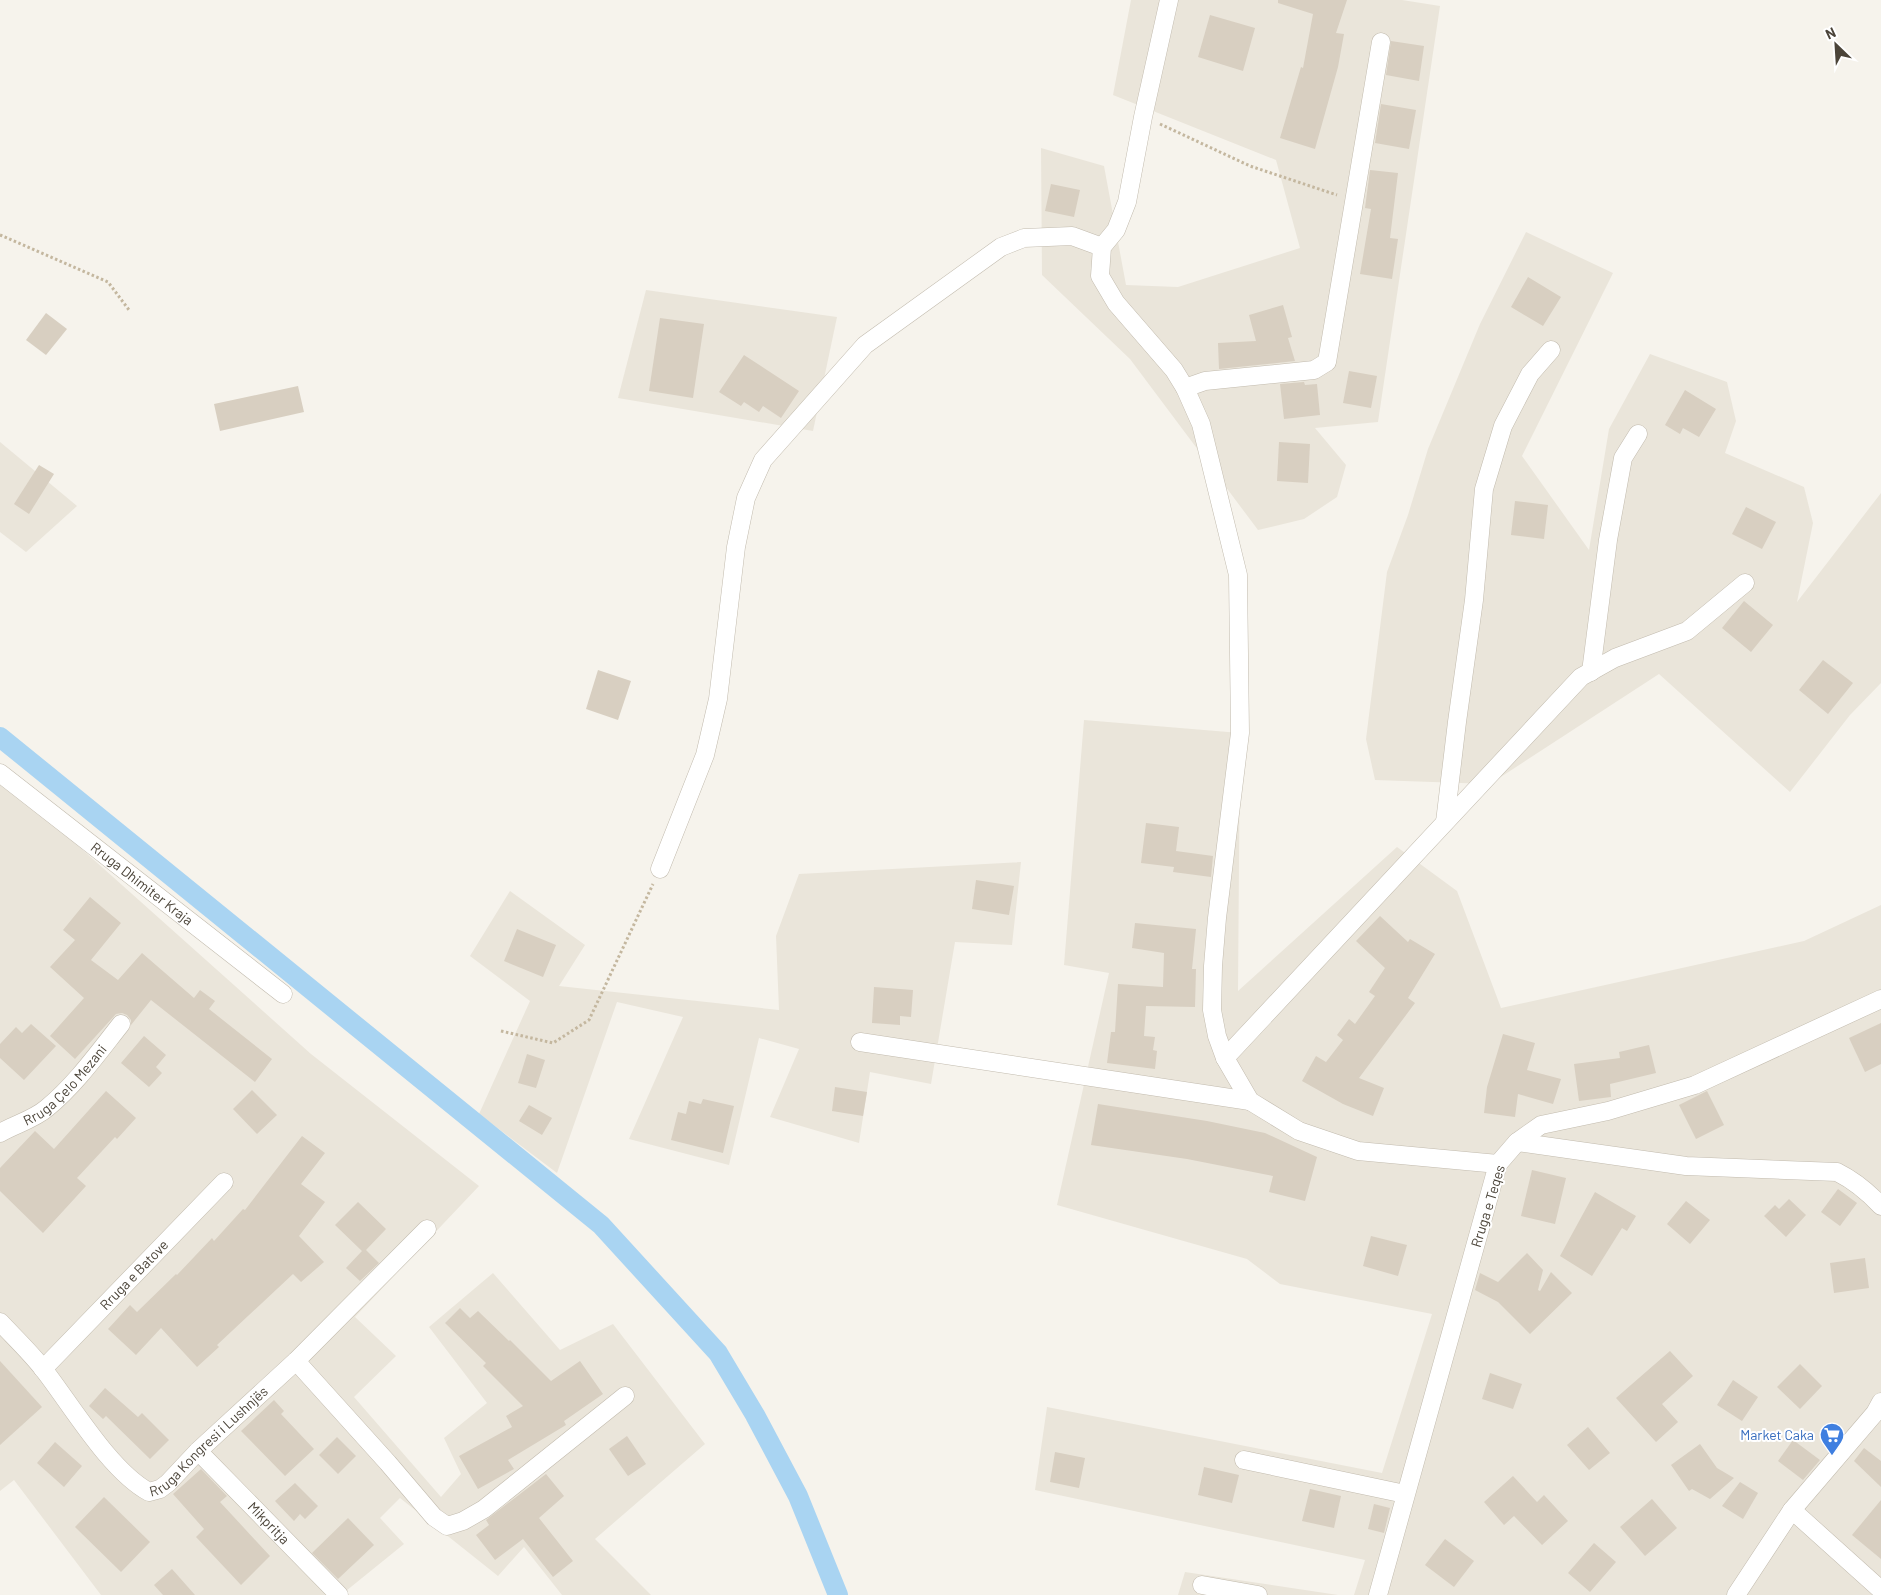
<svg xmlns="http://www.w3.org/2000/svg" width="1881" height="1595" viewBox="0 0 1881 1595" font-family="Barlow,sans-serif">
	<style>
		.residential { fill: #eae5da }
		.lines { fill: none; stroke-linecap: round; stroke-linejoin: round }
		.canal { stroke: #a9d4f2; stroke-width: 20 }
		.building { fill: #d8cfc1 }
		.street-casing { stroke: #c2bbae; stroke-width: 19 }
		.path { stroke: #c4b79f; stroke-width: 3; stroke-dasharray: 2.5 2.5; stroke-linecap: butt }
		.street { stroke: #fff; stroke-width: 18 }
		.labels { text-anchor: middle; stroke-width: 4; stroke-linejoin: round; paint-order: stroke }
		.street-label { font-size: 14px; fill: #4b4439; stroke: #fff }
		.shop-label { font-size: 14px; fill: #366cbe; stroke: #fff; text-anchor: end }
	</style>
	<rect width="100%" height="100%" fill="#f6f3ec"/>
	<g class="residential">
		<polygon points="1131,0 1402,0 1440,6 1378,422 1315,428 1346,465 1337,497 1304,519 1258,530 1130,359 1042,275 1041,148 1104,166 1126,285 1178,287 1300,248 1276,160 1113,95"/>
		<polygon points="1526,232 1613,273 1522,456 1589,550 1609,429 1650,354 1727,382 1736,421 1725,453 1804,487 1813,523 1797,602 1881,493 1881,683 1850,715 1790,792 1659,674 1490,784 1375,780 1366,739 1387,572 1408,515 1428,449 1480,324"/>
		<polygon points="646,290 837,317 813,431 618,398"/>
		<polygon points="0,442 77,506 26,552 0,532"/>
		<polygon points="1084,720 1240,733 1238,991 1397,847 1457,891 1501,1008 1804,941 1881,905 1881,1595 1354,1595 1365,1560 1035,1490 1047,1407 1382,1473 1432,1314 1280,1284 1247,1259 1057,1205 1109,973 1064,965"/>
		<polygon points="0,776 311,1054 479,1186 355,1317 396,1356 354,1397 441,1497 461,1474 444,1438 487,1403 429,1327 493,1273 560,1350 613,1324 705,1444 595,1539 651,1595 562,1595 524,1547 498,1576 400,1498 380,1518 404,1544 341,1595 101,1595 14,1480 0,1491"/>
		<polygon points="1021,862 1012,945 955,942 931,1084 870,1072 859,1143 770,1117 799,1049 759,1038 729,1165 629,1139 683,1017 617,1002 557,1173 479,1114 530,1001 470,956 510,891 585,945 559,986 779,1010 776,936 799,874"/>
		<polygon points="1185,1572 1338,1595 1178,1595"/>
	</g>
	<g class="lines">
		<polyline class="canal" points="0,737 601,1225 718,1353 755,1415 798,1496 838,1595"/>
	</g>
	<g class="building">
		<polygon points="1278,0 1347,0 1336,33 1344,34 1338,67 1315,149 1280,138 1301,67 1303,68 1313,14 1278,3"/>
		<polygon points="1210,15 1255,28 1243,71 1198,57"/>
		<polygon points="1391,41 1424,46 1419,81 1386,75"/>
		<polygon points="1381,104 1416,110 1409,149 1375,143"/>
		<polygon points="1370,170 1398,173 1390,238 1398,239 1392,279 1360,274 1371,209 1365,208"/>
		<polygon points="1051,184 1080,190 1074,217 1045,211"/>
		<polygon points="1528,277 1561,297 1543,326 1511,307"/>
		<polygon points="1283,305 1292,337 1288,338 1295,361 1219,369 1218,343 1256,341 1249,315"/>
		<polygon points="46,313 67,329 46,355 26,340"/>
		<polygon points="660,318 704,324 693,398 649,391"/>
		<polygon points="744,355 799,391 781,418 763,406 759,412 744,402 741,406 719,392"/>
		<polygon points="1349,371 1377,376 1371,408 1343,403"/>
		<polygon points="1304,382 1305,385 1317,384 1320,415 1284,419 1280,384"/>
		<polygon points="298,386 304,412 220,431 214,404"/>
		<polygon points="1685,390 1716,409 1699,437 1683,428 1680,434 1665,425"/>
		<polygon points="1279,442 1310,444 1308,483 1277,481"/>
		<polygon points="39,465 54,474 29,514 14,504"/>
		<polygon points="1515,501 1548,505 1544,539 1511,535"/>
		<polygon points="1746,507 1776,522 1762,549 1732,534"/>
		<polygon points="1744,601 1773,625 1751,652 1722,628"/>
		<polygon points="1823,660 1853,683 1828,714 1799,690"/>
		<polygon points="598,670 631,681 618,720 586,709"/>
		<polygon points="1146,823 1179,827 1176,851 1213,856 1211,877 1173,872 1174,867 1141,863"/>
		<polygon points="976,880 1014,886 1009,915 972,909"/>
		<polygon points="90,897 121,923 91,960 118,980 142,953 194,998 200,990 215,1001 209,1009 272,1059 255,1082 151,1000 131,1025 131,1020 127,1015 122,1013 116,1014 75,1059 50,1036 84,998 50,967 75,940 63,930"/>
		<polygon points="1380,916 1408,942 1410,939 1435,954 1408,998 1415,1003 1359,1078 1384,1088 1373,1116 1343,1104 1302,1081 1316,1056 1326,1062 1343,1040 1337,1035 1349,1019 1355,1024 1375,996 1369,992 1385,968 1356,941"/>
		<polygon points="1135,923 1196,929 1192,969 1196,969 1195,1007 1146,1006 1144,1036 1155,1037 1153,1050 1157,1051 1155,1069 1107,1063 1111,1032 1115,1032 1118,984 1163,987 1164,953 1132,948"/>
		<polygon points="517,929 556,945 543,977 504,961"/>
		<polygon points="874,987 913,990 911,1017 900,1016 900,1025 872,1023"/>
		<polygon points="1881,1023 1881,1064 1865,1072 1849,1038"/>
		<polygon points="31,1024 56,1046 24,1080 0,1058 0,1044 16,1027 22,1033"/>
		<polygon points="1503,1034 1535,1043 1527,1070 1561,1079 1553,1104 1518,1094 1515,1117 1484,1113 1487,1087"/>
		<polygon points="144,1036 166,1055 156,1067 162,1073 149,1087 121,1063"/>
		<polygon points="1649,1045 1656,1073 1610,1084 1611,1097 1579,1101 1574,1064 1620,1058 1619,1052"/>
		<polygon points="527,1054 545,1060 536,1088 518,1083"/>
		<polygon points="835,1087 867,1092 863,1116 832,1111"/>
		<polygon points="252,1090 277,1115 257,1134 233,1109"/>
		<polygon points="106,1091 136,1118 117,1139 115,1137 77,1178 86,1186 43,1233 0,1191 0,1168 35,1131 54,1149"/>
		<polygon points="1707,1091 1724,1125 1696,1139 1679,1105"/>
		<polygon points="703,1099 734,1106 723,1153 671,1140 678,1112 686,1114 689,1101 701,1104"/>
		<polygon points="1098,1104 1207,1121 1265,1133 1317,1157 1305,1201 1269,1192 1273,1176 1187,1159 1091,1145"/>
		<polygon points="529,1105 552,1118 542,1135 519,1121"/>
		<polygon points="302,1136 325,1153 301,1184 325,1202 299,1236 324,1262 301,1282 293,1274 217,1345 219,1347 197,1367 161,1328 136,1355 108,1329 130,1305 137,1312 176,1274 177,1275 212,1238 214,1241 243,1209 245,1210"/>
		<polygon points="1532,1170 1566,1178 1555,1224 1521,1216"/>
		<polygon points="1838,1189 1857,1203 1840,1226 1821,1212"/>
		<polygon points="1595,1192 1636,1216 1627,1231 1622,1228 1592,1276 1560,1256"/>
		<polygon points="1789,1199 1806,1215 1786,1237 1764,1216 1775,1205 1779,1209"/>
		<polygon points="1686,1201 1710,1220 1690,1244 1667,1224"/>
		<polygon points="358,1202 386,1229 366,1250 379,1263 360,1281 346,1268 362,1251 335,1225"/>
		<polygon points="1371,1236 1407,1245 1398,1276 1363,1266"/>
		<polygon points="1527,1253 1543,1270 1538,1290 1540,1291 1551,1272 1572,1293 1530,1334 1498,1302 1475,1290 1480,1273 1498,1282"/>
		<polygon points="1865,1258 1869,1288 1834,1293 1830,1263"/>
		<polygon points="460,1308 470,1318 478,1311 509,1341 510,1340 551,1381 580,1361 603,1394 564,1421 566,1425 508,1460 514,1469 478,1489 459,1456 512,1427 506,1416 523,1406 483,1366 486,1363 445,1323"/>
		<polygon points="1670,1351 1693,1376 1662,1404 1678,1422 1656,1442 1616,1398"/>
		<polygon points="0,1361 42,1407 0,1445"/>
		<polygon points="1800,1364 1822,1386 1800,1409 1777,1387"/>
		<polygon points="1490,1373 1522,1384 1513,1409 1482,1399"/>
		<polygon points="1733,1380 1758,1397 1742,1421 1717,1405"/>
		<polygon points="105,1388 138,1417 142,1413 169,1440 150,1459 106,1416 103,1419 89,1406"/>
		<polygon points="274,1400 284,1411 281,1414 314,1449 285,1476 241,1431"/>
		<polygon points="1588,1427 1610,1453 1589,1470 1567,1445"/>
		<polygon points="627,1436 646,1464 628,1476 609,1449"/>
		<polygon points="337,1437 356,1456 338,1474 319,1455"/>
		<polygon points="1793,1440 1820,1460 1803,1480 1778,1461"/>
		<polygon points="55,1442 82,1466 64,1487 37,1463"/>
		<polygon points="1700,1444 1717,1468 1734,1478 1710,1499 1692,1489 1689,1491 1671,1465"/>
		<polygon points="1864,1448 1881,1461 1881,1487 1854,1461"/>
		<polygon points="1055,1452 1085,1458 1079,1488 1050,1482"/>
		<polygon points="1204,1467 1239,1475 1232,1503 1198,1495"/>
		<polygon points="201,1469 227,1496 220,1502 270,1556 241,1585 196,1537 204,1529 173,1494"/>
		<polygon points="546,1474 564,1496 539,1518 573,1561 553,1577 523,1539 495,1560 476,1535 489,1525 486,1520"/>
		<polygon points="1513,1476 1537,1502 1544,1495 1568,1521 1542,1545 1514,1516 1504,1525 1484,1502"/>
		<polygon points="1740,1482 1758,1493 1743,1519 1722,1506"/>
		<polygon points="295,1483 318,1506 305,1519 300,1514 294,1521 275,1501"/>
		<polygon points="1310,1489 1341,1496 1334,1528 1302,1521"/>
		<polygon points="104,1497 150,1542 121,1572 75,1527"/>
		<polygon points="1652,1499 1677,1528 1645,1556 1620,1527"/>
		<polygon points="1881,1500 1881,1559 1852,1535"/>
		<polygon points="1374,1504 1390,1508 1384,1533 1368,1529"/>
		<polygon points="348,1518 374,1545 338,1579 312,1553"/>
		<polygon points="1445,1539 1474,1561 1454,1587 1425,1565"/>
		<polygon points="1594,1543 1616,1562 1590,1592 1568,1573"/>
		<polygon points="172,1569 195,1595 163,1595 154,1585"/>
	</g>
	<g class="lines">
		<defs>
			<g id="street">
				<polyline points="1169,0 1143,117 1127,202 1116,230 1102,247 1100,276 1116,303 1174,370 1185,388 1201,424 1238,575 1240,733 1217,918 1213,966 1212,1010 1217,1036 1225,1058 1250,1101 1299,1131 1358,1151 1498,1164"/>
				<polyline points="1185,388 1205,381 1314,370 1327,362 1381,42"/>
				<polyline points="1591,672 1608,540 1623,458 1638,434"/>
				<path id="s1" d="M0,773l283,221"/>
				<polyline points="1445,822 1457,722 1474,600 1484,489 1503,426 1530,374 1551,350"/>
				<polyline points="660,869 705,755 718,699 736,547 746,498 763,460 865,345 1001,247 1024,238 1072,236 1102,247"/>
				<polyline points="860,1042 1250,1101"/>
				<polyline points="1225,1058 1581,677 1615,658 1687,631 1745,583"/>
				<path id="s2" d="M0,1133c15,-9 33,-13 47,-25 29,-24 51,-55 74,-84"/>
				<path d="M1517,1142l169,24 151,6c18,9 31,20 44,34"/>
				<path id="s3" d="M0,1322c15,16 31,31 44,48 28,36 66,101 105,122l11,-3 8,-6 30,-32 98,-90 131,-132"/>
				<polyline points="296,1361 388,1463 434,1517 447,1526 463,1521 484,1509 625,1396"/>
				<path id="s4" d="M43,1369l181,-187"/>
				<path id="s5" d="M198,1451l141,144"/>
				<polyline points="1244,1460 1405,1494"/>
				<polyline points="1792,1510 1881,1590"/>
				<polyline points="1202,1585 1258,1595"/>
				<polyline points="1378,1595 1498,1164 1517,1142 1541,1125 1608,1111 1695,1085 1881,999"/>
				<polyline points="1736,1595 1792,1510 1875,1413 1881,1402"/>
			</g>
		</defs>
		<use href="#street" class="street-casing"/>
		<g class="path">
			<polyline points="1160,124 1250,166 1337,195"/>
			<polyline points="0,235 108,282 129,310"/>
			<polyline points="501,1031 553,1043 589,1020 653,884"/>
		</g>
		<use href="#street" class="street"/>
	</g>
	<defs>
		<symbol id="supermarket-pin" viewBox="-11 -11 22 30"><path d="M0 17L-7.5 6A9.5 9.5 0 1 1 7.5 6Z" fill="#3f7fe0" stroke="#fff"/><path d="M-6-5.5h2.5l.6 2H6L4.5 2H-2.5L-4.4-4H-6ZM-1.5 3.2a1.3 1.3 0 1 0 .1 0ZM3 3.2a1.3 1.3 0 1 0 .1 0Z" fill="#fff"/></symbol>
	</defs>
	<g fill-rule="evenodd">
		<use href="#supermarket-pin" x="1818" y="1421" width="28" height="38"/>
	</g>
	<g class="labels">
		<g class="street-label">
			<text dy="5" stroke="none"><textPath href="#s1" startOffset="180">Rruga Dhimiter Kraja</textPath></text>
			<text dy="5" stroke="none"><textPath href="#s2" startOffset="82">Rruga Çelo Mezani</textPath></text>
			<text transform="translate(1488 1206) rotate(-73)" y="5">Rruga e Teqes</text>
			<text dy="5" stroke="none"><textPath href="#s4" startOffset="131">Rruga e Batove</textPath></text>
			<text dy="5" stroke="none"><textPath href="#s3" startOffset="306">Rruga Kongresi i Lushnjës</textPath></text>
			<text dy="5" stroke="none"><textPath href="#s5" startOffset="101">Mikpritja</textPath></text>
		</g>
		<g class="shop-label">
			<text x="1814" y="1440">Market Caka</text>
		</g>
	</g>
	<g transform="translate(1836 45) rotate(335)" stroke="#ffffff" stroke-width="4" paint-order="stroke">
	<path d="M0-4L9 19L0 12L-9 19Z" fill="#4b4439"/>
	<text y="-8" font-size="14" font-weight="bold" text-anchor="middle" fill="#4b4439">N</text>
	</g>
</svg>
